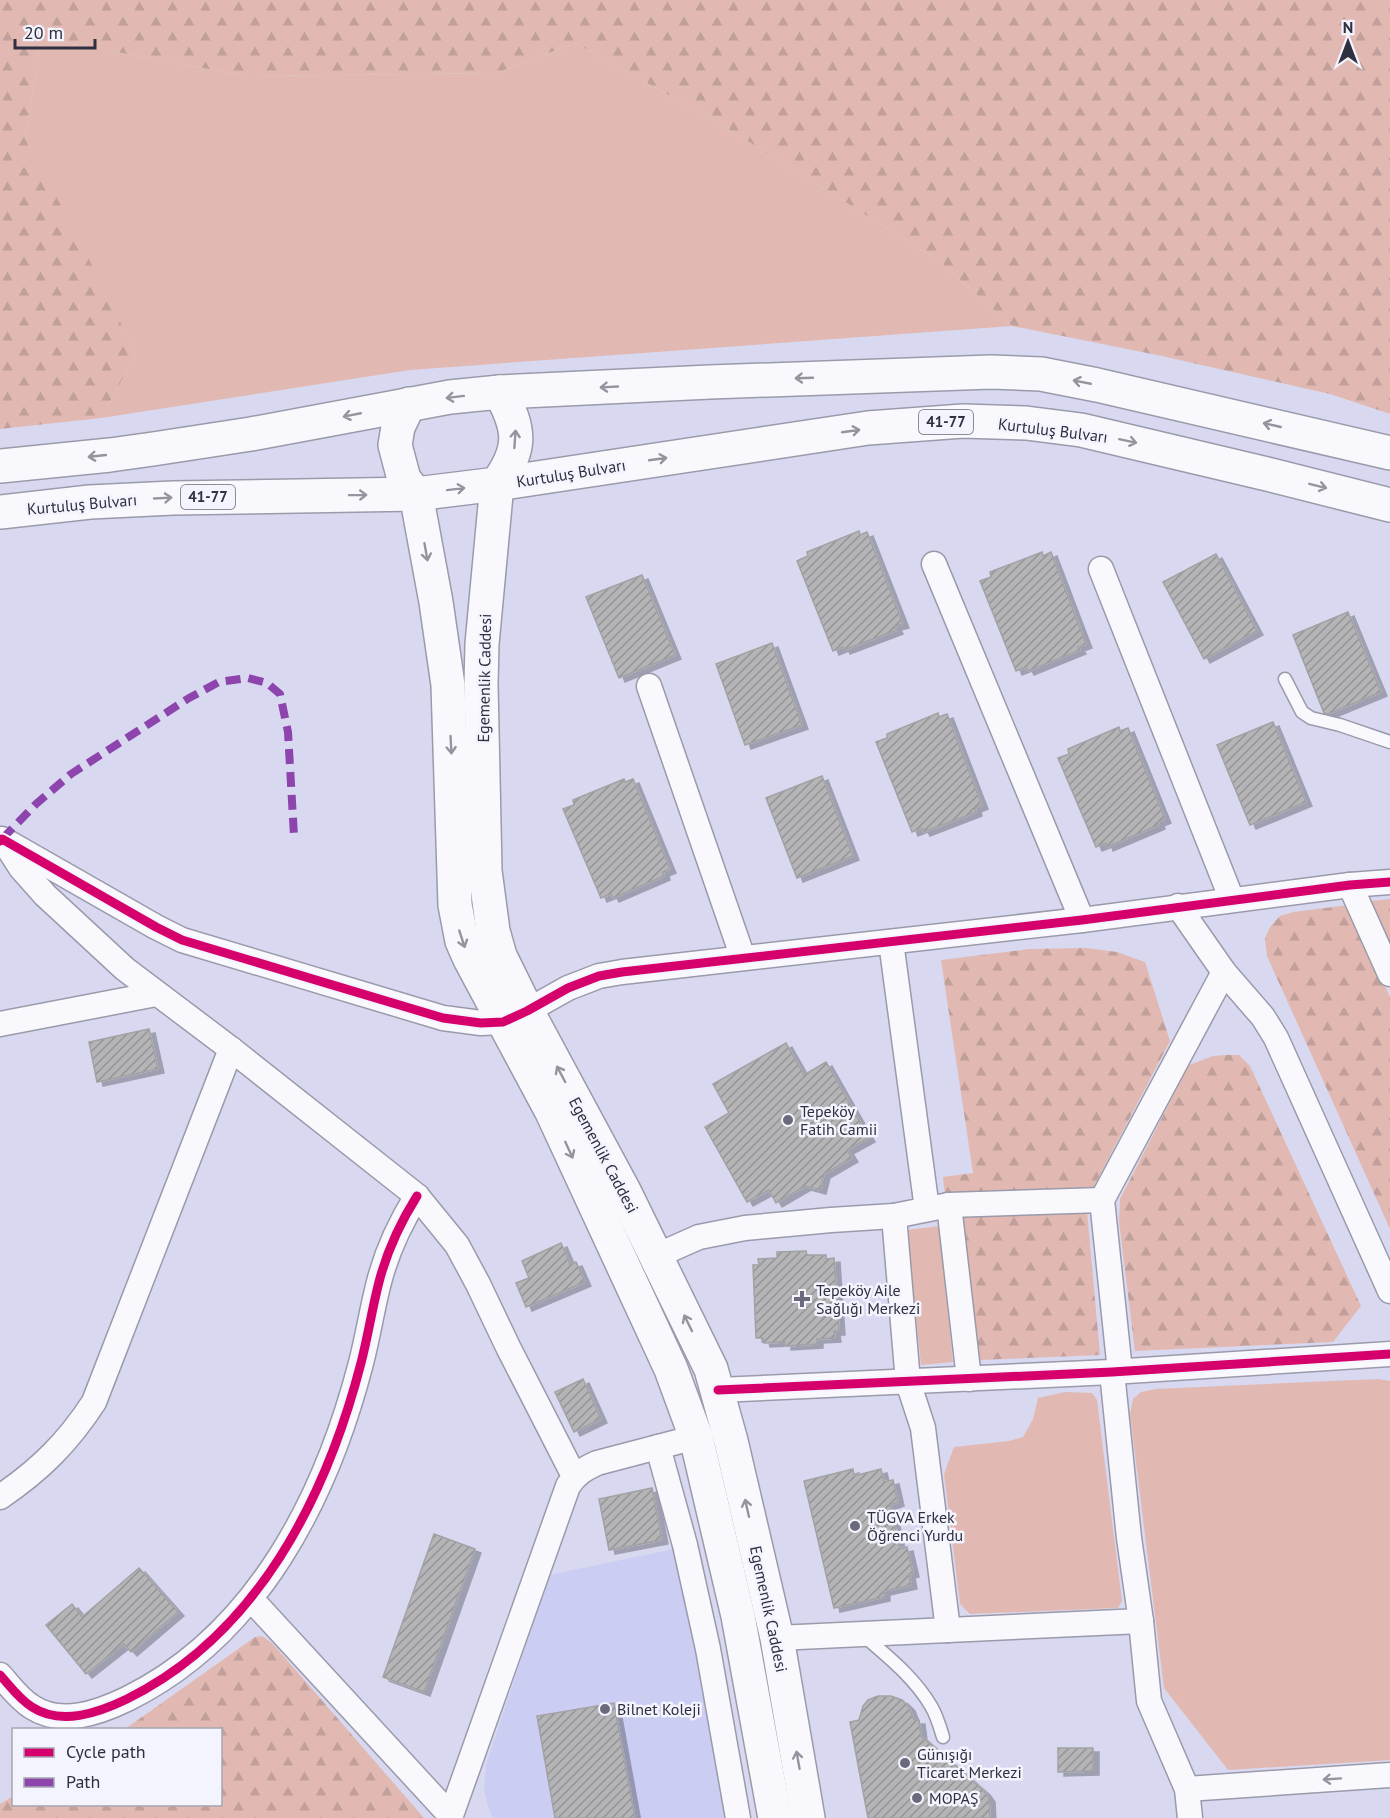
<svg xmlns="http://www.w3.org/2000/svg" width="1390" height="1818" viewBox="0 0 1390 1818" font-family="'PT Sans',sans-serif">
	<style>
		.built { fill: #cbcdf2 }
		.green { fill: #e1b9b2 }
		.forest { fill: url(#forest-firs) }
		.building { fill: url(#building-hatch); stroke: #a2a1a4; stroke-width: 1.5; filter: url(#shadow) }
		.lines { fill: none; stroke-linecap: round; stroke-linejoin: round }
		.lane-casing { stroke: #9a9aab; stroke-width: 15 }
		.street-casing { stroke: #9a9aab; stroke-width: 27 }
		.secondary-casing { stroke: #9a9aab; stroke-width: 36 }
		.highway-casing { stroke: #9a9aab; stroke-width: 36 }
		.lane { stroke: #f9f9fd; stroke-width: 12 }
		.street { stroke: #f9f9fd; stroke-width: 24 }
		.secondary { stroke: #f9f9fd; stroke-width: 33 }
		.highway { stroke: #f9f9fd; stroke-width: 33 }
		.quiet { stroke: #8e44ad; stroke-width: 8; stroke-dasharray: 15 8; stroke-linecap: butt }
		.cycleway-casing { stroke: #f3f4fd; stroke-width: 13 }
		.cycleway { stroke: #d6006c; stroke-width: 9 }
		.oneway { stroke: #94949e }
		.poi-dot { fill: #6a6a7d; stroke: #f3f4fd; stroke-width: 2 }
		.labels { text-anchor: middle; stroke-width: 5; stroke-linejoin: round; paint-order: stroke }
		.shield { fill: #f3f4fd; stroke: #6a6a78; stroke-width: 1.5 }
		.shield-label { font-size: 15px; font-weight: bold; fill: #2f2f3f }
		.street-label { font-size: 16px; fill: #2f2f3f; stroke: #f3f4fd }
		.poi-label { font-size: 16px; fill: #2f2f3f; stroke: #f3f4fd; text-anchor: start }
	</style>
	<defs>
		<pattern id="forest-firs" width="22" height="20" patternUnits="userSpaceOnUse" patternTransform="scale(1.5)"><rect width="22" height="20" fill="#e1b9b2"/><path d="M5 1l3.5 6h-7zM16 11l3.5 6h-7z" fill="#c19f9a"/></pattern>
		<pattern id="building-hatch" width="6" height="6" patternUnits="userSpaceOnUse" patternTransform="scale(1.5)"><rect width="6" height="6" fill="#b5b5b7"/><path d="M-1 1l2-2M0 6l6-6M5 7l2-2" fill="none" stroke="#949496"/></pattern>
		<filter id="shadow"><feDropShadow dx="6" dy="4" stdDeviation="0" flood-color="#0004"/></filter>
	</defs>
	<rect width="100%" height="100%" fill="#d8d9f0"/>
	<polygon class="built" points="674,1549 696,1652 726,1818 493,1818 488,1807 484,1789 486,1765 549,1575"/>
	<g class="green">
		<polygon points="41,38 246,76 496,73 575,43 719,123 935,258 1012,326 410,370 101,418 136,354 25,139"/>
		<polygon points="939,1226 953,1362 921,1365 907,1230"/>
		<polygon points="1378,1379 1390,1381 1390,1760 1228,1770 1164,1688 1130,1414 1133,1399 1141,1392 1156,1389"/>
		<polygon points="1065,1392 1092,1393 1097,1400 1122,1601 1118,1608 970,1614 960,1604 944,1474 954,1447 1009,1441 1023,1437 1033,1419 1038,1398"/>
	</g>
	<g class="forest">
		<polygon points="0,0 1390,0 1390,414 1330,394 1162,356 1012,326 935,258 719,123 575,43 496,73 246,76 41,38 25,139 79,239 136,354 101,418 0,429"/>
		<polygon points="1390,899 1390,946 1370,901"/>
		<polygon points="1349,905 1390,997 1390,1229 1267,956 1265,938 1270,927 1280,916 1293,912"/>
		<polygon points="1086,948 1117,952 1145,962 1170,1041 1093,1188 945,1197 943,1177 973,1173 941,960 1029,949"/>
		<polygon points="1227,1055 1239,1055 1250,1066 1361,1306 1333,1342 1135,1351 1119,1222 1120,1199 1189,1065 1213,1056"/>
		<polygon points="1087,1211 1100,1355 979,1360 963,1216"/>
		<polygon points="262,1636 273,1644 424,1818 0,1818 0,1804 13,1796 14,1804 220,1804 220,1730 125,1729 255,1637"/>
	</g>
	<g class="building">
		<polygon points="859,531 860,535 867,532 903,624 895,626 897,630 844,650 843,647 833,651 797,561 808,556 807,552"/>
		<polygon points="1042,552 1043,556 1051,552 1086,644 1078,647 1080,650 1028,671 1026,667 1016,671 980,581 991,577 990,572"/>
		<polygon points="1216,554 1257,631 1204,659 1163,582"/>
		<polygon points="642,575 675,655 619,678 586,597"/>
		<polygon points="1348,612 1381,692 1328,714 1324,713 1293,635"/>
		<polygon points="772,643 802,725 745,745 716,664"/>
		<polygon points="938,713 939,717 947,714 982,805 975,808 976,812 924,832 922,828 912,832 876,742 887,738 887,734"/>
		<polygon points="1273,722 1306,802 1250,825 1217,745"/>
		<polygon points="1119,727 1120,731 1128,728 1165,819 1158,822 1159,825 1107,847 1106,843 1096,847 1058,758 1069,754 1068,749"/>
		<polygon points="822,776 853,856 797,878 766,798"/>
		<polygon points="624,779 625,782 633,779 670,869 663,872 664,876 613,898 611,894 601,898 563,809 574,805 573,800"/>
		<polygon points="149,1029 158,1069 97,1082 89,1042"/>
		<polygon points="786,1043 804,1075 826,1062 869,1138 847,1150 852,1158 824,1174 820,1190 805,1186 776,1203 769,1190 747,1202 705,1127 729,1113 713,1084"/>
		<polygon points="561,1243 570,1264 576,1262 585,1282 526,1307 516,1283 529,1278 522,1261"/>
		<polygon points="806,1251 807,1255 826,1255 826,1259 834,1258 839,1331 834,1331 835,1338 817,1339 817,1344 785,1346 785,1342 764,1343 763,1338 756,1338 753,1265 759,1265 758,1259 777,1258 777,1252"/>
		<polygon points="583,1379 601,1419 574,1432 555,1392"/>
		<polygon points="853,1469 854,1476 881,1469 884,1482 893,1480 898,1502 890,1505 900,1549 907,1547 913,1573 909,1574 911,1585 884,1591 884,1597 834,1608 804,1481"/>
		<polygon points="652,1488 662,1540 609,1550 599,1499"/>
		<polygon points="434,1534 475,1549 424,1692 383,1677"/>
		<polygon points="139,1568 178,1612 131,1652 124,1644 86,1674 46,1625 72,1604 82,1617"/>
		<polygon points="878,1696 891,1696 902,1700 909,1707 914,1720 919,1720 921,1736 984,1791 989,1798 990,1818 868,1818 850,1722 859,1720 863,1706 868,1700"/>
		<polygon points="614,1703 635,1818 555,1818 537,1716"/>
		<polygon points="1058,1748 1093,1748 1093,1771 1058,1772"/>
	</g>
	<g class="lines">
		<defs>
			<g id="lane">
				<polyline points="1285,679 1302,712 1311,718 1340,725 1390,742"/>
				<path d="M863,1635c25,22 51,42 68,71 6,10 9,21 12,31"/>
			</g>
			<g id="street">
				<polyline points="934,564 1082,920"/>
				<polyline points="1101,569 1232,900"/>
				<polyline points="649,686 743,958"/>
				<polyline points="0,841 2,839 156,927 182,940 443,1018 481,1023 503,1022 527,1011 568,988 599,976 622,972 1082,920 1350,885 1390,882"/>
				<polyline points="5,843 21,868 45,895 125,969 231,1049 417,1196 457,1245 478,1284 508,1347 574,1476"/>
				<polyline points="1350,885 1390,974"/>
				<polyline points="1178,906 1224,972 1263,1017 1276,1038 1390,1291"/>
				<polyline points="891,942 927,1209"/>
				<polyline points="0,1024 156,994"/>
				<polyline points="949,1205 969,1379"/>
				<polyline points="894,1216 908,1382 923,1428 948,1630"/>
				<polyline points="656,1256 699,1237 745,1228 831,1220 894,1216 949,1205 1102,1200"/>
				<polyline points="1120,1371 1102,1200 1224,972"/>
				<polyline points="1112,1372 1129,1538 1141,1621 1149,1701 1187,1789 1190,1818"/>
				<polyline points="718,1390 1112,1372 1390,1354"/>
				<polyline points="658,1447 685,1545 708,1649 738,1818"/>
				<path d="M0,1497c40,-27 68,-55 94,-95l137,-353"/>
				<polyline points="251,1599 450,1815"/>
				<polyline points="777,1638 1141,1621"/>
				<path d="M0,1675c10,11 19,24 32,32 29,19 66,6 95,-8 130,-64 199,-201 234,-336 7,-27 11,-54 18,-81 8,-31 21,-59 38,-86"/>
				<polyline points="1187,1789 1390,1775"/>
				<path d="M450,1818l118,-332c8,-12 16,-17 29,-23l99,-26"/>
			</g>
			<g id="secondary">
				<polyline points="497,484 482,644 481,684 485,871 493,931 500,956 527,1011 624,1191 711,1369 731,1441 777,1638 808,1818"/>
				<polyline points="416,494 436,602 448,685 455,905 462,941 470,959 552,1112 671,1369 696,1437 738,1616 775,1818"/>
			</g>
			<g id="highway">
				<polyline points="409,404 398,427 395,445 404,479 416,494"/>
				<polyline points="0,466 110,455 153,449 251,434 450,397 500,392 710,382 991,372 1041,374 1097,385 1390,453"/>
				<path d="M497,484c25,-35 24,-54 3,-92"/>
				<polyline points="0,512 90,502 173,498 416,494 497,484 868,428 963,421 1026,423 1081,430 1267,474 1390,505"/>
			</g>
		</defs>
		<use href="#lane" class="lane-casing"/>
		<use href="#street" class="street-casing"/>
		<use href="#secondary" class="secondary-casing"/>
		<use href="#highway" class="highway-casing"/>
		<use href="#lane" class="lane"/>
		<use href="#street" class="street"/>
		<use href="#secondary" class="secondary"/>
		<use href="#highway" class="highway"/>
		<polyline class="quiet" points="2,839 36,804 71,774 189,698 219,682 248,678 267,683 280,694 288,732 294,836"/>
		<defs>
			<g id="cycleway">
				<polyline points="0,841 2,839 156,927 182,940 443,1018 481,1023 503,1022 527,1011 568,988 599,976 622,972 1082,920 1350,885 1390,882"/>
				<polyline points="718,1390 1112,1372 1390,1354"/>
				<path d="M0,1675c10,11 19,24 32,32 29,19 66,6 95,-8 130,-64 199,-201 234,-336 7,-27 11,-54 18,-81 8,-31 21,-59 38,-86"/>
			</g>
		</defs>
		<use href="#cycleway" class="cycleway-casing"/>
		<use href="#cycleway" class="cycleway"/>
	</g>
	<defs><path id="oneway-shaft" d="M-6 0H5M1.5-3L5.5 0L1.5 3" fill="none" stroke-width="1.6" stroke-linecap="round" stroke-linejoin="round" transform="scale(1.5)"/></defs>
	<g class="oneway">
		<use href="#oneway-shaft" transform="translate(804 378) rotate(178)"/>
		<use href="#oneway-shaft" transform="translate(1082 382) rotate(-169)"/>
		<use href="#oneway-shaft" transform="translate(609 387) rotate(177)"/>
		<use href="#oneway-shaft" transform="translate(455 397) rotate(173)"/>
		<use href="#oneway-shaft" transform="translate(352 415) rotate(169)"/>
		<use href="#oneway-shaft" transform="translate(1272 425) rotate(-167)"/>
		<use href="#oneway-shaft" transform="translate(851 431) rotate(-8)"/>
		<use href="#oneway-shaft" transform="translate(515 439) rotate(-86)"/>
		<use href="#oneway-shaft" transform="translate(1128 441) rotate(12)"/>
		<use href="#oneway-shaft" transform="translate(97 456) rotate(174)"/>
		<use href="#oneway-shaft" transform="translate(658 459) rotate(-8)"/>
		<use href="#oneway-shaft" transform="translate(1318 486) rotate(14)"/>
		<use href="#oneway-shaft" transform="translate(456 489) rotate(-7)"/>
		<use href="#oneway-shaft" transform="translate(358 495) rotate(-1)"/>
		<use href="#oneway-shaft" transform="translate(163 498) rotate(-3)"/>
		<use href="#oneway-shaft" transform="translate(426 552) rotate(80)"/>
		<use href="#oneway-shaft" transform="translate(451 745) rotate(87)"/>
		<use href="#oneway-shaft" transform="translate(462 939) rotate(72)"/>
		<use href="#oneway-shaft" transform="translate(561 1074) rotate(-118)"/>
		<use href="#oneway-shaft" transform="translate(569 1150) rotate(65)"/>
		<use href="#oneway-shaft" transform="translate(688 1323) rotate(-116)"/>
		<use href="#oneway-shaft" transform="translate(747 1508) rotate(-103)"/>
		<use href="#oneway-shaft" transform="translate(798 1760) rotate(-100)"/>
		<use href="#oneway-shaft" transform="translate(1332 1779) rotate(176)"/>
	</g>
	<g class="poi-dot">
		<circle cx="788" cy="1120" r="6"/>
		<path d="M799 1290h6v6h6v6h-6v6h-6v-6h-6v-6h6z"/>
		<circle cx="855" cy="1526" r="6"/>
		<circle cx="605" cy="1709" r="6"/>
		<circle cx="905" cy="1763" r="6"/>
		<circle cx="917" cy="1798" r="6"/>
	</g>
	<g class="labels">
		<g class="shield">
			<rect x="919" y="410" width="54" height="24" rx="4.5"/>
			<rect x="181" y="485" width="54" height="24" rx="4.5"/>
		</g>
		<g class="shield-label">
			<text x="946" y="427">41-77</text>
			<text x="208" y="502">41-77</text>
		</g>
		<g class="street-label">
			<text transform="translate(1053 430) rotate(7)" y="6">Kurtuluş Bulvarı</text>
			<text transform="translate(571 473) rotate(-9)" y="6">Kurtuluş Bulvarı</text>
			<text transform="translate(82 504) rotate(-5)" y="6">Kurtuluş Bulvarı</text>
			<text transform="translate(484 678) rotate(-89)" y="6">Egemenlik Caddesi</text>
			<text transform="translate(604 1155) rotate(62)" y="6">Egemenlik Caddesi</text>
			<text transform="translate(769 1609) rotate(78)" y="6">Egemenlik Caddesi</text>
		</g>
		<g class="poi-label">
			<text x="800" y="1117">Tepeköy<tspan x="800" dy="18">Fatih Camii</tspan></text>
			<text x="816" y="1296">Tepeköy Aile<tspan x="816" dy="18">Sağlığı Merkezi</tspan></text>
			<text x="867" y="1523">TÜGVA Erkek<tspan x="867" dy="18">Öğrenci Yurdu</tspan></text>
			<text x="617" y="1715">Bilnet Koleji</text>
			<text x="917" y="1760">Günışığı<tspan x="917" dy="18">Ticaret Merkezi</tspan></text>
			<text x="929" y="1804">MOPAŞ</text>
		</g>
	</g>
	<rect x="12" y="1728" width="210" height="78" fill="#f3f4fd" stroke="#a5a5b1" stroke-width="1.5"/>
	<rect x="24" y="1748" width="30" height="9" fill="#d6006c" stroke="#a5a5b1" stroke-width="1.5"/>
	<text x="66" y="1758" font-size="18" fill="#2f2f3f">Cycle path</text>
	<rect x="24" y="1778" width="30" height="9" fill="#8e44ad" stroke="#a5a5b1" stroke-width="1.5"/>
	<text x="66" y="1788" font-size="18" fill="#2f2f3f">Path</text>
	<g transform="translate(1348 42)" stroke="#f3f4fd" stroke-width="4.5" paint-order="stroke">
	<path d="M0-4.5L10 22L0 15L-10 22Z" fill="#2f2f3f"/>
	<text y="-9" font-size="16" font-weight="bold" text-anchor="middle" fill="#2f2f3f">N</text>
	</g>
	<path d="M15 39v9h80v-9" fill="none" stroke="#2f2f3f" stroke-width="3"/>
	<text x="24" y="39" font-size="18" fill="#2f2f3f" stroke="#f3f4fd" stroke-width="4.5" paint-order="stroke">20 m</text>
</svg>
